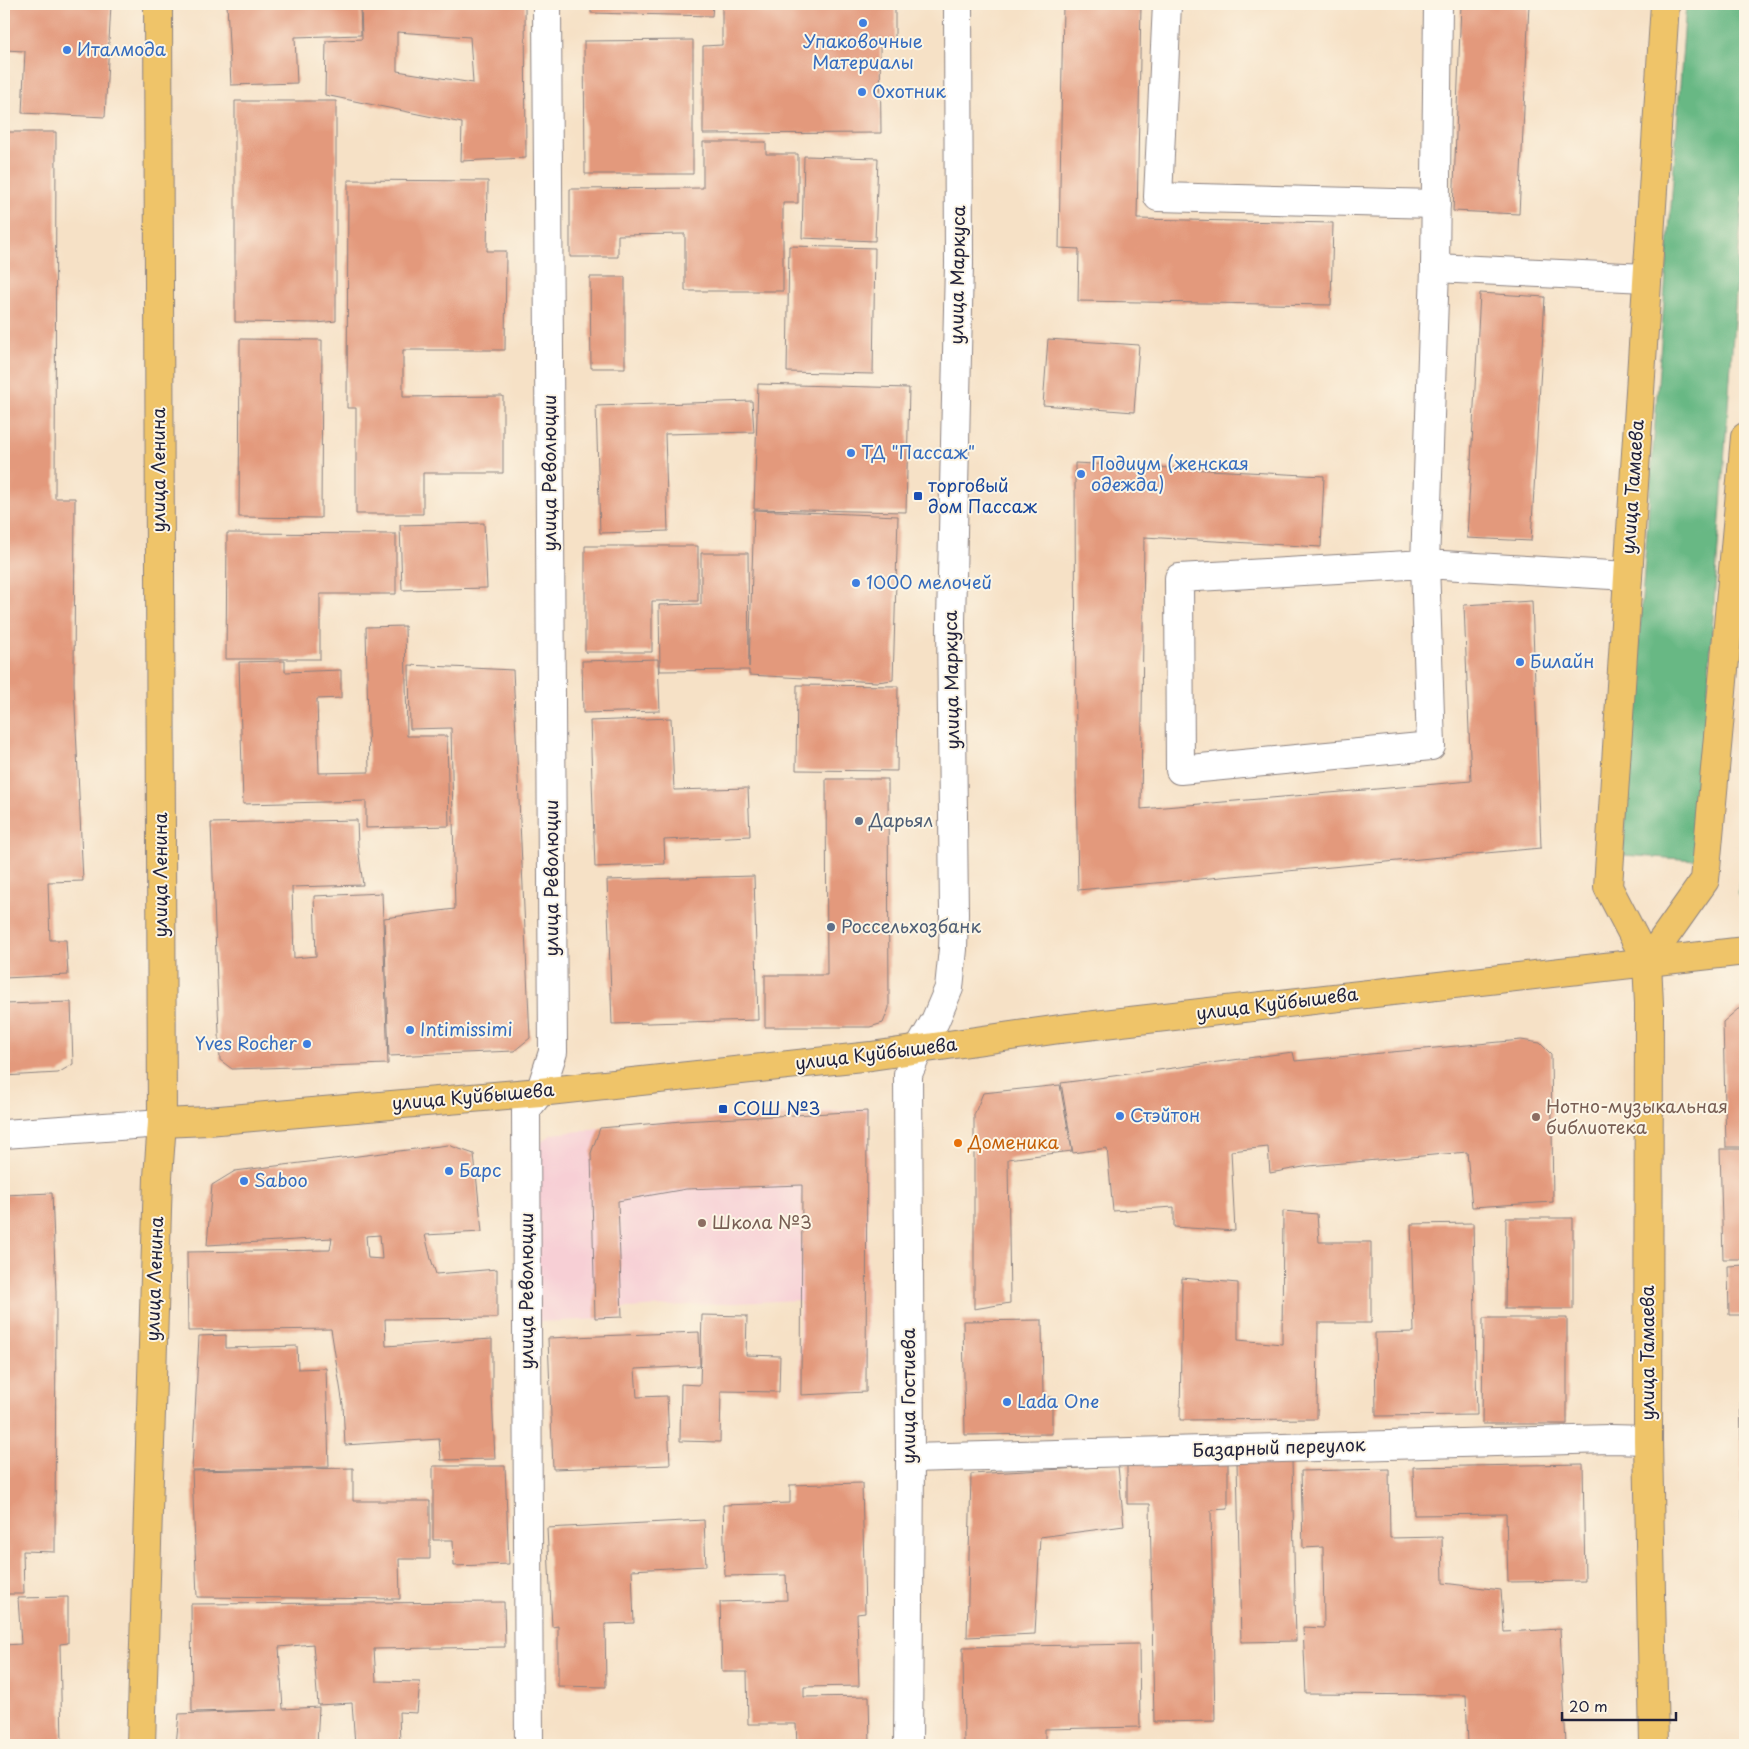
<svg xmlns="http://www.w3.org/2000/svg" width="1749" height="1749" viewBox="0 0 1749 1749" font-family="'Playpen Sans',sans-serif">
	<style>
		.built { fill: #f7cfd5 }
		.green { fill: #7fd79c; stroke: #507c6c }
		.forest { fill: #67b884; stroke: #446d60 }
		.building { fill: #e3997c; fill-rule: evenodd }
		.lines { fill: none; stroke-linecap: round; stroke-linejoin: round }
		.minor-casing { stroke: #8c8280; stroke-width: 30 }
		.major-casing { stroke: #8c8280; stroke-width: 30 }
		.minor { stroke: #fff; stroke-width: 28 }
		.major { stroke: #efc469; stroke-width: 28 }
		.shop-dot { fill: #3f7fe0; stroke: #fcf5e5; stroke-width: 2 }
		.transit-dot { fill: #1a4fb4; stroke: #fcf5e5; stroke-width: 2 }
		.service-dot { fill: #5c6f8a; stroke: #fcf5e5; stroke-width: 2 }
		.education-dot { fill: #8d6e63; stroke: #fcf5e5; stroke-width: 2 }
		.food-dot { fill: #e8710a; stroke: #fcf5e5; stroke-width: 2 }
		.labels { text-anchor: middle; stroke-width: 4; stroke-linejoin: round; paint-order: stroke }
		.shop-label { font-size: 18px; fill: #366cbe; stroke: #fcf5e5; text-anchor: start }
		.street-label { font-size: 18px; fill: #22223b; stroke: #fcf5e5 }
		.transit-label { font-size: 18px; fill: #164399; stroke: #fcf5e5; text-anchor: start }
		.service-label { font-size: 18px; fill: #4e5e75; stroke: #fcf5e5; text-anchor: start }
		.education-label { font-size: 18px; fill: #785e54; stroke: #fcf5e5; text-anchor: start }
		.food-label { font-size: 18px; fill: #c56008; stroke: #fcf5e5; text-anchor: start }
	</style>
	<rect width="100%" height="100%" fill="#fcf5e5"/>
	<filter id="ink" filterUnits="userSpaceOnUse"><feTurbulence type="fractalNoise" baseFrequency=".02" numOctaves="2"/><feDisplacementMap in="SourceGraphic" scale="10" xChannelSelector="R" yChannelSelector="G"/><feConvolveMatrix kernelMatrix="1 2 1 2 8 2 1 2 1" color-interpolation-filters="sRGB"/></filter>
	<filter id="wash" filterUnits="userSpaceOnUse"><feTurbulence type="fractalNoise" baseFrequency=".0096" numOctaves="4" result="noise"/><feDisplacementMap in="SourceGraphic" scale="20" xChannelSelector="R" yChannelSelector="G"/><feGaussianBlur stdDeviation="1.12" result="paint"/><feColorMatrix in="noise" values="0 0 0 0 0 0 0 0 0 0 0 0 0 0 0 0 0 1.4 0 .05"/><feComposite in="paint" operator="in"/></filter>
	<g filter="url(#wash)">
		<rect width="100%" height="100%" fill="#f6e1c6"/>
		<polygon class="built" points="868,1109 867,1392 800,1396 800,1300 623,1308 622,1318 538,1322 535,1147 552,1134 682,1120"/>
		<polygon class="green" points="1745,819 1745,895 1738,896"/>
		<polygon class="forest" points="1686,4 1745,4 1745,165 1696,860 1623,855"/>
		<g id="blocks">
			<g class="building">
				<polygon points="4,4 111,4 105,117 22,113 25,51 4,50"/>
				<polygon points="227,4 360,4 361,35 295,37 297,83 231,85"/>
				<path d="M361,4h164l1,154 -65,3 1,-38 -137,-28 1,-54 36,-2zM397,32l73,5 3,46 -76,-12z"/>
				<polygon points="591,4 713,4 712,16 591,13"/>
				<polygon points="722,4 895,4 895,44 880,44 881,133 703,134 703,46 722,45"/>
				<polygon points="1063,4 1141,4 1137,219 1333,223 1331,305 1078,301 1079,249 1059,248"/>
				<polygon points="1461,4 1529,4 1519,214 1453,211"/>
				<polygon points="693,40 693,174 585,174 584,41"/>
				<polygon points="235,101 336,101 336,321 317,323 235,322"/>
				<polygon points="4,132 56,132 55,498 75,498 74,685 83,881 48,882 50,940 66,940 68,975 4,978"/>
				<polygon points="703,142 766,142 766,154 798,154 798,203 783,203 783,291 685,291 685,234 618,235 618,257 570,257 570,189 703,188"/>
				<polygon points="804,156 878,158 875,241 802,238"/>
				<polygon points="348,180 488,181 487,251 506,251 505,350 403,350 403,397 503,396 503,473 423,473 423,514 356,514 356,408 347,408"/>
				<polygon points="789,246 875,248 873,374 787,372"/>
				<polygon points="590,277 625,277 625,368 591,368"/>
				<polygon points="1480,293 1545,297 1531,541 1467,538"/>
				<polygon points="240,339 322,340 321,518 239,517"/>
				<polygon points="1048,339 1139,345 1134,412 1043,405"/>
				<polygon points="758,384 909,388 906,512 754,509"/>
				<polygon points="752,401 754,432 665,434 668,531 600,533 596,406"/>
				<polygon points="1075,463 1324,476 1321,547 1144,537 1141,809 1471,781 1464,605 1532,601 1541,848 1078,890 1076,775"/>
				<polygon points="754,510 898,516 893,680 877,682 749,675 749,670 660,671 659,605 701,604 701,553 748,553 749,667"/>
				<polygon points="484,523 487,588 402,590 400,525"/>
				<polygon points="227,533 396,534 396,594 320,594 320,659 226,659"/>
				<polygon points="585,546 698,546 698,601 652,601 652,652 585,652"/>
				<polygon points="405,626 407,736 447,736 449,826 366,828 366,801 243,804 239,662 285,661 285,672 341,670 341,698 317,699 319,773 369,772 366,627"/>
				<polygon points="658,659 660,711 583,713 582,661"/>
				<polygon points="409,665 513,670 530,1038 514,1051 389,1056 384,918 455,909 451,728 410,729"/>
				<polygon points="797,685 898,686 897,771 796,770"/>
				<polygon points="671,718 674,790 748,788 750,836 664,840 665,864 595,867 590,721"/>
				<polygon points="826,779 888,779 889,1008 883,1023 870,1027 765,1027 765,975 827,975"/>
				<polygon points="357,820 358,847 363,885 292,887 294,958 316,956 314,896 382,893 388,1064 232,1069 220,1060 211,823"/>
				<polygon points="754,876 758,1020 612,1024 607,880"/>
				<polygon points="71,1002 73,1064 58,1073 4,1076 4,1004"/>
				<polygon points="1745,1008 1745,1147 1726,1147 1723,1022 1738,1009"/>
				<polygon points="1521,1040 1540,1043 1551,1054 1553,1202 1472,1207 1467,1152 1309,1166 1270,1173 1268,1147 1231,1151 1235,1231 1174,1227 1174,1207 1113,1211 1107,1148 1073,1153 1061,1083 1293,1052 1295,1061"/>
				<polygon points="1060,1085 1072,1151 1008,1159 1010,1303 974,1309 974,1115 983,1093"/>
				<polygon points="867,1111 866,1392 801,1395 802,1185 686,1189 618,1201 622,1317 595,1318 591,1153 600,1128 682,1121"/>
				<path d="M448,1145l26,9 8,78 -57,3 6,24 5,15 61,-5v49l-112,1 1,27 106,-7v58l3,62 -54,1 -2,-21 -94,6 -2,-40 -12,-76 -143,2 -1,-79 143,-2 2,-12 -125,7 5,-60 23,-14zM380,1235l2,24 -14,-1 -2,-22z"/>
				<polygon points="1720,1149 1745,1149 1745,1259 1723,1259"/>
				<polygon points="52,1193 56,1292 55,1552 23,1551 24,1594 4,1594 4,1195"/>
				<polygon points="1283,1211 1317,1214 1319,1242 1371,1242 1371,1323 1318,1323 1317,1419 1180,1420 1182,1278 1238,1283 1238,1340 1282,1344"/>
				<polygon points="1506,1218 1573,1218 1573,1309 1505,1309"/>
				<polygon points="1473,1223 1477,1415 1376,1416 1375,1333 1414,1332 1411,1224"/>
				<polygon points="1745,1265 1745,1315 1729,1315 1728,1266"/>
				<polygon points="702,1315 747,1316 746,1355 780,1356 779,1392 721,1391 720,1442 680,1441 681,1384 700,1385"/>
				<polygon points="1483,1318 1567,1318 1567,1424 1482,1424"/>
				<polygon points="1042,1320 1043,1397 1052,1397 1052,1434 965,1435 963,1321"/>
				<polygon points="699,1332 700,1366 635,1369 637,1397 667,1396 670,1465 553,1469 548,1338"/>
				<polygon points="226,1335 226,1348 297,1346 298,1369 326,1368 329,1467 192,1470 199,1336"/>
				<polygon points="1740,1388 1745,1388 1745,1610 1744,1610"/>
				<polygon points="1292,1461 1296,1641 1241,1642 1237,1462"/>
				<polygon points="1228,1462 1228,1509 1211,1510 1215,1721 1154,1722 1150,1504 1127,1504 1127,1464"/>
				<polygon points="1583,1464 1585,1581 1508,1582 1506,1514 1414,1515 1413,1467"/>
				<polygon points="433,1466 505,1466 509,1564 454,1566 453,1540 433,1540"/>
				<polygon points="1118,1466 1124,1526 1040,1537 1035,1634 967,1637 971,1474"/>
				<polygon points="353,1468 353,1501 430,1501 430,1559 399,1559 400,1599 197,1597 192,1471"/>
				<polygon points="1389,1469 1390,1538 1442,1537 1443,1583 1501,1590 1504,1632 1560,1629 1566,1745 1468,1745 1466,1695 1306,1694 1303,1627 1324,1628 1323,1547 1303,1548 1301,1471"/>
				<polygon points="862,1483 865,1613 857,1614 859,1686 804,1687 804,1697 869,1696 870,1745 797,1745 796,1724 748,1724 747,1672 722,1672 720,1602 787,1600 786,1575 725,1576 723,1505 790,1503 790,1485"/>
				<polygon points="704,1520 706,1566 632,1570 634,1623 605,1624 606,1687 558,1686 558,1626 552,1627 547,1528"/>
				<polygon points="68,1597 68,1643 60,1644 62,1745 4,1745 4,1645 21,1644 18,1598"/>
				<polygon points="504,1602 505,1647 374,1649 376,1681 420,1682 417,1713 399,1712 400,1745 355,1745 352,1703 318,1705 313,1644 279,1647 283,1709 319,1707 317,1745 249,1741 249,1745 176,1745 179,1714 278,1710 192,1712 191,1604"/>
				<polygon points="1139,1644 1140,1727 1045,1729 1045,1745 964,1745 963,1647"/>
			</g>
		</g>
	</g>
	<g filter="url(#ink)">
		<use href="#blocks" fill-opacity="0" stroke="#8c8280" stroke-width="1"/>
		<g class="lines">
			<defs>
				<g id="minor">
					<polyline points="1167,4 1158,197 1436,204"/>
					<polyline points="1438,4 1435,268 1425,564 1179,578 1180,770 1431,746 1425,564 1628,576"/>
					<polyline points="1435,268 1646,278"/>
					<polyline points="4,1134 162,1123"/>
					<polyline points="910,1458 1610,1439 1648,1440"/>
					<polyline points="529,1745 526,1110 540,1092 553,1052 547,4"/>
					<polyline points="908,1745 910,1458 908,1074 919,1049 935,1021 949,988 953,949 954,914 951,622 959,264 958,4"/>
				</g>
				<g id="major">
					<polyline points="1647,962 1705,880 1745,437"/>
					<polyline points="162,1123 208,1121 540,1092 871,1056 1060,1029 1745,951"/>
					<polyline points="141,1745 158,1177 162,1123 158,4"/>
					<polyline points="1654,1745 1648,1440 1649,1004 1647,962 1608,887 1665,4"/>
				</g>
			</defs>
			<use href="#minor" class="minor-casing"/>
			<use href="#major" class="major-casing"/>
			<use href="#minor" class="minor"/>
			<use href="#major" class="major"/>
		</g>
	</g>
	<g class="shop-dot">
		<circle cx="863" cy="23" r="5"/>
		<circle cx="67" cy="50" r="5"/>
		<circle cx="862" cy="92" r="5"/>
		<circle cx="851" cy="453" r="5"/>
		<circle cx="1081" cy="474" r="5"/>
		<circle cx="856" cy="583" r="5"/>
		<circle cx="1520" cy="662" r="5"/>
		<circle cx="410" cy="1030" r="5"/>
		<circle cx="307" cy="1044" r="5"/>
		<circle cx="1120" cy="1116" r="5"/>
		<circle cx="449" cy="1171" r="5"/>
		<circle cx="244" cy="1181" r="5"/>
		<circle cx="1007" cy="1402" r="5"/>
	</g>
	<g class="transit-dot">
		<rect x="913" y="491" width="10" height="10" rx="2.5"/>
		<rect x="718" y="1104" width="10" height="10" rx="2.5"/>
	</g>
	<g class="service-dot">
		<circle cx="859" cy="821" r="5"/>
		<circle cx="831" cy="927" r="5"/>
	</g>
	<g class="education-dot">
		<circle cx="1536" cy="1117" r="5"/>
		<circle cx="702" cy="1223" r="5"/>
	</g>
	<circle class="food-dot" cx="958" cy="1143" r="5"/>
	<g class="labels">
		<g class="shop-label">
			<text x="863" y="48" text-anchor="middle">Упаковочные<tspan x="863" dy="21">Материалы</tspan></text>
			<text x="77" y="56">Италмода</text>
			<text x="872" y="98">Охотник</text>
			<text x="861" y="459">ТД "Пассаж"</text>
			<text x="1091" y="470">Подиум (женская<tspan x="1091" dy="21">одежда)</tspan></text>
			<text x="866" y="589">1000 мелочей</text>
			<text x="1530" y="668">Билайн</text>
			<text x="420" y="1036">Intimissimi</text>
			<text x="297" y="1050" text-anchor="end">Yves Rocher</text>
			<text x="1130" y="1122">Стэйтон</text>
			<text x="459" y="1177">Барс</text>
			<text x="254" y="1187">Saboo</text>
			<text x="1017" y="1408">Lada One</text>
		</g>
		<g class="street-label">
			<text transform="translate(958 275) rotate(-89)" y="6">улица Маркуса</text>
			<text transform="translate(159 470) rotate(-90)" y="6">улица Ленина</text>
			<text transform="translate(550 473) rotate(-90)" y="6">улица Революции</text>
			<text transform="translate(1633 487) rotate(-86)" y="6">улица Тамаева</text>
			<text transform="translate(952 680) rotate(-91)" y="6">улица Маркуса</text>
			<text transform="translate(161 875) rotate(-90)" y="6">улица Ленина</text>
			<text transform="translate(552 878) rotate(-90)" y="6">улица Революции</text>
			<text transform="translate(1277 1004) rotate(-7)" y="6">улица Куйбышева</text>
			<text transform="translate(876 1054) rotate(-7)" y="6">улица Куйбышева</text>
			<text transform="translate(473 1097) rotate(-5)" y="6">улица Куйбышева</text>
			<text transform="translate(155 1279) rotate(-88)" y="6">улица Ленина</text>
			<text transform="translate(527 1291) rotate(-90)" y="6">улица Революции</text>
			<text transform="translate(1648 1353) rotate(-90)" y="6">улица Тамаева</text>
			<text transform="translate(909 1396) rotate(-90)" y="6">улица Гостиева</text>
			<text transform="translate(1279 1448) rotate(-2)" y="6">Базарный переулок</text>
		</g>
		<g class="transit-label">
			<text x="928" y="492">торговый<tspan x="928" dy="21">дом Пассаж</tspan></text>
			<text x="733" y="1115">СОШ №3</text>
		</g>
		<g class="service-label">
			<text x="869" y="827">Дарьял</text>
			<text x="841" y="933">Россельхозбанк</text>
		</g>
		<g class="education-label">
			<text x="1546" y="1113">Нотно-музыкальная<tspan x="1546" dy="21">библиотека</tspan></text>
			<text x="712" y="1229">Школа №3</text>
		</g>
		<g class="food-label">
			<text x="968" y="1149">Доменика</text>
		</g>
	</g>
	<rect width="1749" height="1749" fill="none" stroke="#fcf5e5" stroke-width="20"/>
	<path d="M1562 1712v8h114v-8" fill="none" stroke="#22223b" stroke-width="2.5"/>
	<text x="1569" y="1712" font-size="15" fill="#22223b" stroke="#fcf5e5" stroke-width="4" paint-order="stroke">20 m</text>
</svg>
